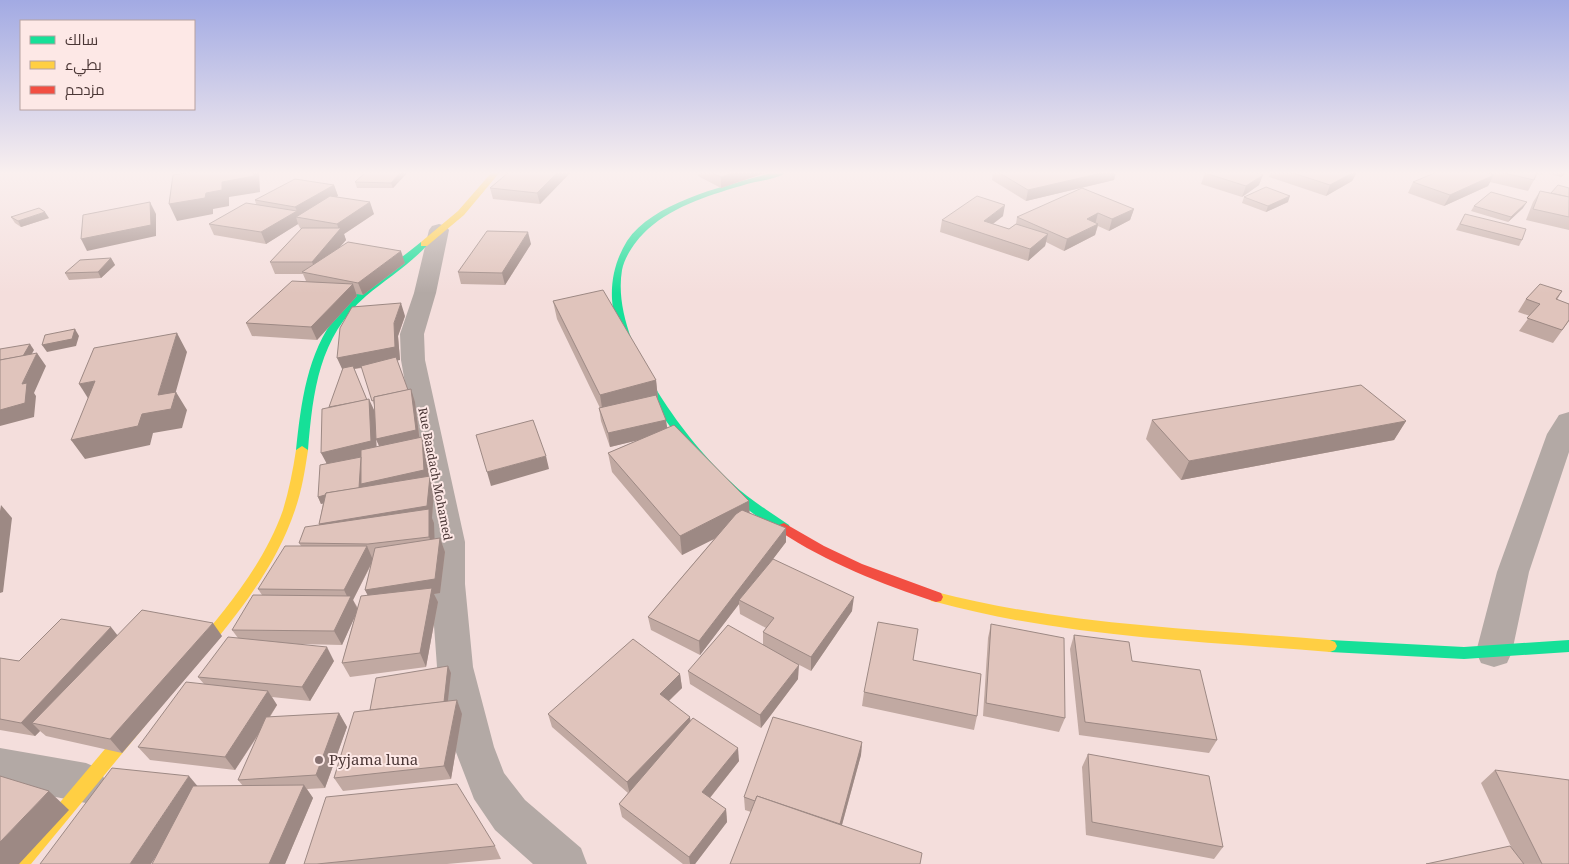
<svg xmlns="http://www.w3.org/2000/svg" width="1569" height="864" viewBox="0 0 1569 864" font-family="'Noto Serif',Cairo,serif">
	<style>
		.lines { fill: none; stroke-linecap: round; stroke-linejoin: round }
		.street { fill: #b3a9a5; fill-rule: evenodd }
		.fast { fill: #16e098; fill-rule: evenodd }
		.slow { fill: #ffcf43; fill-rule: evenodd }
		.jam { fill: #f24e42; fill-rule: evenodd }
		.wall { fill: #c1a9a2; fill-rule: evenodd }
		.shaded-wall { fill: #9d8984 }
		.building { fill: #e0c4bc; stroke: #9d8984 }
		.poi-dot { fill: #867170; stroke: #fde8e6; stroke-width: 2 }
		.labels { text-anchor: middle; stroke-width: 4; stroke-linejoin: round; paint-order: stroke }
		.street-label { font-size: 12px; fill: #4b3736; stroke: #fde8e6 }
		.near-poi-label { font-size: 15px; fill: #4b3736; stroke: #fde8e6; text-anchor: start }
	</style>
	<rect width="100%" height="100%" fill="#f4dedc"/>
	<g class="lines">
		<g class="street">
			<polygon points="439,224 446,226 449,230 436,293 424,334 425,360 465,542 465,584 473,667 494,747 504,773 525,800 581,848 587,864 533,864 495,830 474,799 454,747 437,667 431,584 433,542 401,360 400,334 414,293 429,230 432,226"/>
			<polygon points="1569,412 1569,452 1529,572 1512,652 1507,663 1494,667 1481,663 1476,652 1497,572 1547,434 1559,415"/>
			<polygon points="0,748 86,763 100,769 106,783 100,797 86,803 0,786"/>
		</g>
		<g class="fast">
			<path d="M775,172h12c-10,7 -28,9 -40,12 -34,10 -72,21 -99,45 -11,10 -23,26 -26,41 -12,70 61,167 109,212 17,17 38,29 58,43l1,3 -1,3 -5,2c-9,-3 -18,-11 -26,-16 -56,-39 -142,-147 -146,-218 -1,-21 4,-40 15,-58 28,-41 103,-56 148,-69z"/>
			<path d="M421,242h6l1,2c-17,20 -42,35 -62,52 -47,41 -53,95 -58,154l-2,3h-8l-2,-3c5,-47 11,-97 41,-135 22,-28 56,-50 84,-73z"/>
			<polygon points="1330,640 1464,647 1569,640 1569,652 1464,659 1330,652 1325,650 1323,646 1325,642"/>
		</g>
		<g class="slow">
			<polygon points="492,172 500,172 464,215 427,246 421,246 421,242 458,211"/>
			<path d="M302,446l6,4c-3,20 -6,40 -13,60 -19,57 -58,105 -96,151l-5,2 -5,-2 -2,-4 2,-4c37,-44 75,-89 94,-143 6,-20 10,-40 13,-60z"/>
			<path d="M936,592c128,33 262,37 394,48l5,2 2,4 -2,4 -5,2c-132,-11 -266,-15 -394,-50l-5,-1 -2,-4 2,-4z"/>
			<polygon points="138,715 144,717 146,722 144,727 31,864 10,864 13,858 132,717"/>
		</g>
		<path class="jam" d="M784,523l40,23 38,18 79,29 2,4 -2,4 -5,1c-55,-18 -108,-39 -157,-71l-1,-3 1,-3z"/>
	</g>
	<g class="wall">
		<polygon points="366,172 406,172 406,174 393,188 357,188 355,182"/>
		<polygon points="509,172 571,172 540,204 493,199 490,188"/>
		<polygon points="698,172 768,172 721,188 698,176"/>
		<polygon points="993,172 1116,172 1114,180 1026,201 992,180"/>
		<polygon points="1271,172 1357,172 1352,181 1326,196 1269,177"/>
		<polygon points="1491,172 1567,172 1561,177 1546,173 1542,175 1537,174 1534,180 1528,191 1490,182 1488,186 1444,206 1408,193 1413,182 1491,174"/>
		<polygon points="1205,173 1259,185 1242,197 1201,184"/>
		<polygon points="334,185 338,196 336,197 374,214 344,234 346,240 339,248 405,263 363,295 356,294 357,296 317,340 252,336 246,323 306,281 303,274 275,274 270,262 301,229 300,228 298,224 266,244 214,235 209,224 256,204 255,200"/>
		<polygon points="1569,188 1569,230 1526,220 1533,202 1540,191 1551,193"/>
		<polygon points="1244,197 1288,202 1266,212 1242,203"/>
		<polygon points="1474,206 1523,208 1508,222 1471,211"/>
		<polygon points="1134,209 1130,220 1109,231 1098,226 1095,235 1064,251 1046,242 1045,246 1028,261 940,232 942,220 1003,216 993,224 1009,229 1016,224 1017,217"/>
		<polygon points="1465,214 1522,240 1519,246 1456,230"/>
		<polygon points="11,217 49,218 21,227 15,223"/>
		<polygon points="531,244 505,285 461,284 458,272"/>
		<polygon points="111,258 115,265 101,278 69,280 65,273"/>
		<polygon points="1562,291 1557,300 1569,304 1569,321 1553,343 1519,331 1530,316 1518,312 1526,299"/>
		<polygon points="553,301 656,380 658,399 657,399 667,427 749,513 786,542 773,559 852,611 811,671 784,657 798,679 761,728 690,684 688,671 763,645 763,632 766,628 740,614 739,604 700,655 651,630 648,617 714,539 682,555 612,472 608,453 638,440 610,447 601,421 599,408 600,408 557,319"/>
		<path d="M405,316l-7,20 2,24h-3l11,30 3,-1 4,13 5,36 2,-1 5,14 2,25h1l4,14 -2,28 2,5v16l6,-1 5,14 -5,41 -6,1 4,8 -12,65 -76,10 -8,-14 13,-47 -13,29 -43,-1 35,17 -24,40 -38,-4 5,8 -7,12 69,-4 8,14 -22,61 -18,1 6,9 -28,66h-133l45,-78h46l-5,-6 21,-46 -24,36 -85,-10 -12,-13 66,-63 -6,-7 40,-39 -6,-8 30,-35 -4,-6 43,-43 -2,-3 20,-18 4,-22 -2,1 -3,-7 8,-33 4,-57 12,-37zM362,368l12,37 1,7 -8,-12 -13,-31zM375,414l1,25 3,7 -3,1zM371,565l-6,25 3,5 -10,13 -5,-8z"/>
		<polygon points="1152,420 1406,421 1394,440 1181,480 1146,439"/>
		<polygon points="991,624 1065,718 1059,732 983,716 988,638"/>
		<polygon points="118,635 222,636 122,753 46,736 40,731 35,736 0,730 0,658 19,661"/>
		<polygon points="1074,635 1132,661 1217,740 1209,753 1079,735 1070,649"/>
		<polygon points="913,660 977,716 974,730 862,706 864,692"/>
		<polygon points="448,666 451,673 448,701 462,714 451,779 343,791 334,778 370,710"/>
		<polygon points="680,674 682,688 669,701 691,721 739,761 710,798 726,809 727,822 695,864 683,864 622,817 619,804 628,793 552,727 548,714"/>
		<polygon points="862,742 861,755 842,825 751,812 745,810 744,797"/>
		<polygon points="1088,754 1223,847 1214,859 1086,835 1082,767"/>
		<polygon points="1495,770 1569,864 1426,864 1513,851 1481,783"/>
		<polygon points="495,846 501,859 447,864 304,864"/>
	</g>
	<g class="shaded-wall">
		<polygon points="254,172 259,172 260,192 229,197 229,206 213,209 213,214 177,221 169,204 206,193 222,182"/>
		<polygon points="401,172 406,172 406,174 393,188 391,183"/>
		<polygon points="558,172 571,172 540,204 537,193"/>
		<polygon points="737,172 768,172 721,188 721,177"/>
		<polygon points="1106,172 1116,172 1114,180 1026,201 1028,190"/>
		<polygon points="1354,172 1357,172 1352,181 1326,196 1330,185"/>
		<polygon points="1564,172 1567,172 1561,177"/>
		<polygon points="1263,175 1259,185 1242,197 1246,186"/>
		<polygon points="1494,175 1488,186 1444,206 1450,195"/>
		<polygon points="334,185 338,196 301,218 296,217 298,224 266,244 261,232 297,211 295,207"/>
		<polygon points="1290,196 1288,202 1266,212 1268,206"/>
		<polygon points="150,202 156,214 156,236 87,251 81,239"/>
		<polygon points="370,202 374,214 344,234 346,240 317,274 312,262 339,230 337,224"/>
		<polygon points="1527,202 1523,208 1508,222 1511,217"/>
		<polygon points="1005,205 1003,216 982,232 984,221"/>
		<polygon points="1134,209 1130,220 1109,231 1112,219"/>
		<polygon points="45,212 49,218 21,227 18,221"/>
		<polygon points="1098,213 1095,225 1087,219"/>
		<polygon points="1098,224 1095,235 1064,251 1067,239"/>
		<polygon points="528,232 531,244 505,285 502,273"/>
		<polygon points="1048,234 1045,246 1028,261 1030,249"/>
		<polygon points="401,251 405,263 363,295 358,283"/>
		<polygon points="111,258 115,265 101,278 98,272"/>
		<polygon points="353,284 357,296 317,340 311,327"/>
		<polygon points="401,303 405,316 398,336 400,360 343,371 337,358 394,323"/>
		<polygon points="75,329 79,336 76,346 47,352 42,345"/>
		<polygon points="177,333 187,352 171,409 176,392 187,410 182,428 153,433 150,445 85,459 71,440 142,414 158,395"/>
		<polygon points="30,344 34,350 25,366 0,370"/>
		<polygon points="37,353 46,366 34,393 36,396 34,417 0,426 0,410 22,384"/>
		<polygon points="656,380 658,399 603,414 600,395"/>
		<polygon points="95,381 91,403 79,384"/>
		<polygon points="411,389 415,402 420,443 382,452 376,439"/>
		<polygon points="369,399 375,412 377,455 422,437 427,451 429,482 430,476 434,490 432,518 434,523 435,551 429,537 326,537 319,524 362,495 321,504 318,497 328,466 321,453"/>
		<polygon points="666,420 668,433 610,447 608,433"/>
		<polygon points="1406,421 1394,440 1181,480 1189,461"/>
		<polygon points="546,456 549,469 491,486 487,472"/>
		<polygon points="749,501 750,521 682,555 680,536"/>
		<polygon points="1,505 12,518 3,592 0,593 0,511"/>
		<polygon points="786,528 786,542 741,601 739,600 739,604 700,655 699,641"/>
		<polygon points="440,538 445,552 440,593 434,594 438,602 426,667 420,653 372,604 365,590"/>
		<polygon points="367,546 373,560 353,600 358,610 342,645 334,631 349,600 344,590"/>
		<polygon points="854,597 852,611 811,671 811,657"/>
		<polygon points="213,623 222,636 122,753 110,739"/>
		<polygon points="111,627 122,641 32,723 40,731 35,736 21,723"/>
		<polygon points="327,647 334,661 310,701 302,687"/>
		<polygon points="799,665 798,679 761,728 760,715"/>
		<polygon points="448,666 451,673 447,709 373,722"/>
		<polygon points="680,674 682,688 662,707 660,694"/>
		<polygon points="268,691 277,705 235,770 225,757"/>
		<polygon points="457,700 462,714 451,779 444,766"/>
		<polygon points="339,713 347,727 325,788 316,775"/>
		<polygon points="690,717 692,731 630,795 627,782"/>
		<polygon points="862,742 861,755 838,839 839,827"/>
		<polygon points="738,748 739,761 704,805 702,792"/>
		<polygon points="189,776 200,789 151,864 130,864"/>
		<polygon points="304,785 313,798 285,864 269,864"/>
		<polygon points="49,791 69,810 19,864 0,864 0,842"/>
		<polygon points="726,809 727,822 695,864 690,864 689,857"/>
	</g>
	<g class="building">
		<polygon points="194,172 254,172 254,176 222,182 222,190 206,193 205,198 169,204 173,175"/>
		<polygon points="366,172 401,172 391,183 355,182"/>
		<polygon points="509,172 558,172 537,193 490,188"/>
		<polygon points="710,172 737,172 721,177"/>
		<polygon points="998,172 1106,172 1028,190"/>
		<polygon points="1206,172 1255,172 1263,175 1246,186 1205,173"/>
		<polygon points="1290,172 1354,172 1330,185"/>
		<polygon points="1437,172 1485,172 1494,175 1450,195 1413,182"/>
		<polygon points="1500,172 1537,172 1534,180"/>
		<polygon points="295,179 334,185 295,207 255,200"/>
		<polygon points="1558,185 1569,188 1569,197 1551,193"/>
		<polygon points="1266,187 1290,196 1268,206 1244,197"/>
		<polygon points="1082,188 1134,209 1112,219 1098,213 1087,219 1098,224 1067,239 1017,217"/>
		<polygon points="1540,191 1569,197 1569,217 1533,209"/>
		<polygon points="1491,192 1527,202 1511,217 1474,206"/>
		<polygon points="330,196 370,202 337,224 296,217"/>
		<polygon points="977,196 1005,205 984,221 1009,229 1016,224 1048,234 1030,249 942,220"/>
		<polygon points="150,202 151,225 81,239 83,215"/>
		<polygon points="246,203 297,211 261,232 209,224"/>
		<polygon points="39,208 45,212 18,221 11,217"/>
		<polygon points="1465,214 1526,229 1522,240 1460,224"/>
		<polygon points="302,228 341,228 312,262 270,262"/>
		<polygon points="487,231 528,232 502,273 458,272"/>
		<polygon points="348,242 401,251 358,283 302,272"/>
		<polygon points="111,258 98,272 65,273 80,260"/>
		<polygon points="292,281 353,284 311,327 246,323"/>
		<polygon points="1540,284 1562,291 1556,299 1569,304 1569,320 1562,330 1527,318 1540,304 1526,299"/>
		<polygon points="603,290 656,380 600,395 553,301"/>
		<polygon points="401,303 394,323 395,347 337,358 340,328 352,307"/>
		<polygon points="75,329 72,339 42,345 45,335"/>
		<polygon points="177,333 158,395 176,392 171,409 142,414 138,426 71,440 95,381 79,384 94,348"/>
		<polygon points="30,344 23,356 0,360 0,349"/>
		<polygon points="37,353 22,384 27,383 25,403 0,410 0,360"/>
		<polygon points="396,357 408,390 374,397 374,400 372,401 361,366"/>
		<polygon points="353,366 367,400 329,407 343,368"/>
		<polygon points="1361,385 1406,421 1189,461 1152,420"/>
		<polygon points="411,389 416,430 376,439 374,397"/>
		<polygon points="656,395 666,420 608,433 599,408"/>
		<polygon points="369,399 371,441 321,453 322,409"/>
		<polygon points="533,420 546,456 487,472 476,435"/>
		<polygon points="674,425 749,501 680,536 608,453"/>
		<polygon points="422,437 424,470 361,484 361,450"/>
		<polygon points="361,457 359,488 326,493 325,495 318,497 320,465"/>
		<polygon points="430,476 427,506 319,524 326,493"/>
		<polygon points="429,509 429,537 368,544 299,543 305,527"/>
		<polygon points="742,510 786,528 699,641 648,617 736,514"/>
		<polygon points="440,538 435,579 365,590 375,548"/>
		<polygon points="285,546 367,546 344,590 258,589"/>
		<polygon points="773,559 854,597 811,657 763,632 774,618 739,600"/>
		<polygon points="432,588 420,653 342,663 361,596"/>
		<polygon points="253,595 351,596 334,631 232,630"/>
		<polygon points="142,610 213,623 110,739 32,723"/>
		<polygon points="61,619 111,627 21,723 0,719 0,658 19,661"/>
		<polygon points="878,622 918,629 913,660 981,674 977,716 864,692"/>
		<polygon points="991,624 1064,638 1065,718 986,703"/>
		<polygon points="728,625 799,665 760,715 688,671"/>
		<polygon points="1074,635 1129,642 1132,661 1200,670 1217,740 1085,722"/>
		<polygon points="228,637 327,647 302,687 198,677"/>
		<polygon points="633,639 680,674 660,694 690,717 627,782 548,714"/>
		<polygon points="448,666 444,702 370,710 376,678"/>
		<polygon points="186,682 268,691 225,757 138,747"/>
		<polygon points="457,700 444,766 334,778 354,712"/>
		<polygon points="339,713 316,775 238,780 266,717"/>
		<polygon points="773,717 862,742 840,824 757,796 755,801 744,797"/>
		<polygon points="693,718 738,748 702,792 726,809 689,857 619,804"/>
		<polygon points="1088,754 1209,776 1223,847 1092,822"/>
		<polygon points="112,768 189,776 130,864 40,864"/>
		<polygon points="1495,770 1569,780 1569,864 1542,864"/>
		<polygon points="0,776 49,791 0,842"/>
		<polygon points="457,784 495,846 317,864 304,864 326,797"/>
		<polygon points="304,785 269,864 152,864 193,786"/>
		<polygon points="757,796 922,853 920,864 730,864"/>
		<polygon points="1510,846 1524,864 1426,864"/>
	</g>
	<linearGradient id="sky" x2="0" y2="1"><stop stop-color="#a2aae3"/><stop offset="0.59" stop-color="#faf0ef"/><stop offset="1" stop-color="#faf0ef" stop-opacity="0"/></linearGradient>
	<rect width="1569" height="293" fill="url(#sky)"/>
	<circle class="poi-dot" cx="319" cy="760" r="5"/>
	<g class="labels">
		<g class="street-label">
			<text transform="translate(435 474) rotate(79)" y="4">Rue Baadach Mohamed</text>
		</g>
		<g class="near-poi-label">
			<text x="329" y="765">Pyjama luna</text>
		</g>
	</g>
	<rect x="20" y="20" width="175" height="90" fill="#fde8e6" stroke="#b6a1a0"/>
	<rect x="30" y="36" width="25" height="8" fill="#16e098" stroke="#b6a1a0"/>
	<text x="65" y="45" font-size="15" fill="#4b3736">سالك</text>
	<rect x="30" y="61" width="25" height="8" fill="#ffcf43" stroke="#b6a1a0"/>
	<text x="65" y="70" font-size="15" fill="#4b3736">بطيء</text>
	<rect x="30" y="86" width="25" height="8" fill="#f24e42" stroke="#b6a1a0"/>
	<text x="65" y="95" font-size="15" fill="#4b3736">مزدحم</text>
</svg>
